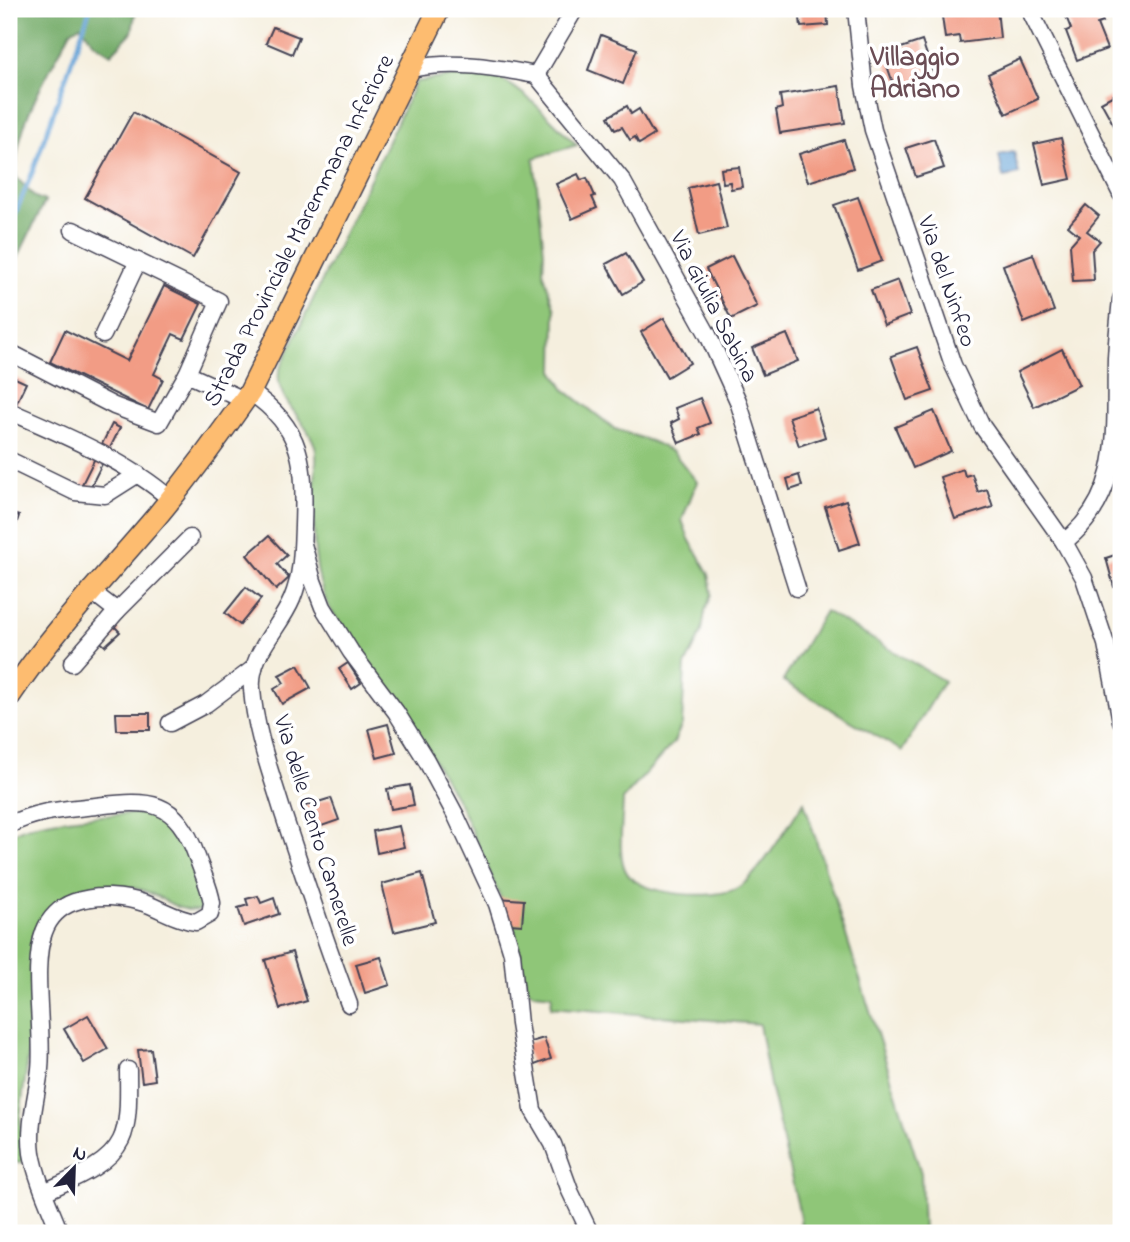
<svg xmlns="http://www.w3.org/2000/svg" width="1130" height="1242" viewBox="0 0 1130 1242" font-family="'Indie Flower',sans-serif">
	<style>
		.green { fill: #8fc678; stroke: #58745a; stroke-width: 2 }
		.forest { fill: #73ab68; stroke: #4a6652; stroke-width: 2 }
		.water { fill: #63a2d6; stroke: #426288; stroke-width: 2 }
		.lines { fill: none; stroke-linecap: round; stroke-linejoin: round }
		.stream { stroke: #63a2d6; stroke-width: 4.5 }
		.building { fill: #f29c85 }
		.minor-casing { stroke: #424153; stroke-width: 19 }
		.major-casing { stroke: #424153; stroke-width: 24 }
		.minor { stroke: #fff; stroke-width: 16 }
		.major { stroke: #fdbc70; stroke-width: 21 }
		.labels { text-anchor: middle; stroke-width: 7; stroke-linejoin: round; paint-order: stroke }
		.street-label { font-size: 24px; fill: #22223b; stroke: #fff }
		.quarter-label { font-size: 28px; font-weight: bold; fill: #6b4d55; stroke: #fff }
	</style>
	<rect width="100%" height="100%" fill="#fff"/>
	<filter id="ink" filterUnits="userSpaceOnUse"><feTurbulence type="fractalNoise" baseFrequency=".0143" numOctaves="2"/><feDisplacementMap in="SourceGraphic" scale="14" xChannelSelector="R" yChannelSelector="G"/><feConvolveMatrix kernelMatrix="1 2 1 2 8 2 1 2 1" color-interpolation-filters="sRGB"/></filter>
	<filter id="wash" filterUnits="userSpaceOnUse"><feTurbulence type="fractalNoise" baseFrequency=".00686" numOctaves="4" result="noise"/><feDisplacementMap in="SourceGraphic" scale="28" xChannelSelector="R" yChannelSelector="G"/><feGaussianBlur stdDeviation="1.57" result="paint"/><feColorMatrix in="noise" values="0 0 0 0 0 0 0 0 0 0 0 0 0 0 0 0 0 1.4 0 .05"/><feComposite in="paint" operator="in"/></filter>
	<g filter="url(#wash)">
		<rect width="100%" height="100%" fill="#f5efde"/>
		<g class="green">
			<path d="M465,74c7,0 15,-1 22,1 31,5 67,49 90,70l-43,13 10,94 -1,19 12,39 -1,62 11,18 50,39 38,13 20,10 24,30 -15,38 7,19 20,35 3,20 -7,17 -3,20 -17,35 -3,58 -8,18 -51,57c0,20 -7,58 4,74 14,23 90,28 112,14 22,-14 49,-62 65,-85l117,371 2,60h-121l-3,-22 -29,-126 -11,-61 -208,-17 1,-12 -18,-2 -7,-4 -12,-58 -54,-124 -50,-86 -81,-112c-20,-39 -16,-83 -15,-126 0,-11 3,-26 0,-37 -9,-28 -40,-45 -36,-75l137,-289z"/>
			<polygon points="825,611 944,681 902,751 783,681"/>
			<path d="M137,813c52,2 54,46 68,88l-4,9c-22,4 -36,-12 -56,-19 -33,-11 -73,-3 -97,21l-28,204 3,46 -9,1 -5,4v-331c21,-19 98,-20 128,-23z"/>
		</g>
		<path class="forest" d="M9,9h127l-4,23 -21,22 -17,-11 -14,-18 -9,6c-24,45 -57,95 -55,146l19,20 10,4 -36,75z"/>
		<polygon class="water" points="1014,152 1019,174 1003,177 999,155"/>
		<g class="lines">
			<polyline class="stream" points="9,229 33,171 90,9"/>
		</g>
		<g id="blocks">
			<g class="building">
				<polygon points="799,9 827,9 828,25 801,27"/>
				<polygon points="941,9 997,9 1000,38 960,43 959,36 945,38"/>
				<polygon points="1063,9 1098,9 1103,22 1097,24 1107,49 1077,60 1066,31 1071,29"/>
				<polygon points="273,27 299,37 292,54 266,43"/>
				<polygon points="601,35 637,49 623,84 588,70"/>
				<polygon points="922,41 934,75 895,89 883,54"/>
				<polygon points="1020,59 1038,99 1006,114 988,74"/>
				<polygon points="839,86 845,123 780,133 776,110 782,108 780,95"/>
				<polygon points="1121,91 1121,127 1116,129 1101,102"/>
				<polygon points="627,106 631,114 639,109 654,135 639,144 635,137 630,140 622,127 615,130 608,117"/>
				<polygon points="133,112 241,172 193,258 85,198"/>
				<polygon points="1061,138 1071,179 1044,185 1034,144"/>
				<polygon points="934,139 944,168 916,177 906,148"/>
				<polygon points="844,140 853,168 808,182 799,154"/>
				<polygon points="739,167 742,187 731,189 730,182 723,183 721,169"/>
				<polygon points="578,174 581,180 587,178 595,196 592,197 597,208 572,219 556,184"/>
				<polygon points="716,181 727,228 699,235 688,188"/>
				<polygon points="858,197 882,261 858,270 834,205"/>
				<polygon points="1086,205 1099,216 1087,231 1100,241 1092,250 1094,280 1073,281 1070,245 1079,235 1068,226"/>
				<polygon points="626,253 643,282 623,294 606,264"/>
				<polygon points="1033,254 1054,311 1024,323 1003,265"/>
				<polygon points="732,256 757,306 731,319 706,269"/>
				<polygon points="898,280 910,315 884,325 871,290"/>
				<polygon points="164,286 201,304 184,339 173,334 154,374 163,379 148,410 50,362 65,330 127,361"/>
				<polygon points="664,318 690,363 667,377 641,332"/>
				<polygon points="787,334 798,361 763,375 752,348"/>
				<polygon points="917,347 933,391 907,400 891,356"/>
				<polygon points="1062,349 1079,385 1034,407 1017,372"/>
				<polygon points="13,377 26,383 9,419 9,386"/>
				<polygon points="700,398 710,423 698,428 701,434 679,443 671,423 679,419 675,408"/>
				<polygon points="816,408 825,437 799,446 789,417"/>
				<polygon points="934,411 951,451 913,468 895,427"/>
				<polygon points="112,424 120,428 89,490 81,486"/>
				<polygon points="963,469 965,476 972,474 978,492 987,489 993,507 955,519 940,477"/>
				<polygon points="799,475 802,486 790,490 787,479"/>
				<polygon points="846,500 860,543 839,550 825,507"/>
				<polygon points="9,513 19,516 11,539 9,538"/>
				<polygon points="269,536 287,555 277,564 289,578 276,590 247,555"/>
				<polygon points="1121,553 1121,585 1114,587 1106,558"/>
				<polygon points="246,587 261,599 240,625 225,613"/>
				<polygon points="112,624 120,632 105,646 97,639"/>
				<polygon points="348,663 361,683 352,689 339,669"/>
				<polygon points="298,665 311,688 282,704 274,689 284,683 279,675"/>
				<polygon points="116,713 150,713 150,730 117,730"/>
				<polygon points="388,724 396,753 377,758 369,729"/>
				<polygon points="410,785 414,805 391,809 387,789"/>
				<polygon points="331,798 339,820 310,830 302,807"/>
				<polygon points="399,826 404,847 377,853 373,831"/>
				<polygon points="422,873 435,922 394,932 382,884"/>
				<polygon points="258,896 261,903 274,898 279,914 244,926 238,908 248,905 246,899"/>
				<polygon points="498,898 524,900 522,925 510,924"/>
				<polygon points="292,952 307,1001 280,1009 265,960"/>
				<polygon points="381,957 390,985 365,993 356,964"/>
				<polygon points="88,1015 108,1049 84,1063 64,1029"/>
				<polygon points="544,1038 551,1059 532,1066 524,1044"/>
				<polygon points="151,1049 155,1080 142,1082 138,1050"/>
			</g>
		</g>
	</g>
	<g filter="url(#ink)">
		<use href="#blocks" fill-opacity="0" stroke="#424153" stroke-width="2"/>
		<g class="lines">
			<defs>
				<g id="minor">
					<polyline points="856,9 864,86 873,130 953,365 982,426 1064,542 1084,578 1106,644 1121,721"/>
					<polyline points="1029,9 1121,194"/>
					<path d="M411,69c43,-9 82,-2 125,6"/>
					<polyline points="536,75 622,180 708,335 738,401 797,588"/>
					<polyline points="536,75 575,9"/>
					<polyline points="73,230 219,301 187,374 244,400"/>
					<polyline points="103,335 138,261"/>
					<polyline points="9,352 114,406 159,423 187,374"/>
					<path d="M250,392c54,36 55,73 53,134 -1,25 -1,49 -11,73 -13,31 -43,54 -40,90 3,42 19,84 31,124 21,64 42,128 66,191"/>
					<path d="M9,411c51,22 120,51 161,88"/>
					<polyline points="9,460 75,492 105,495 138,474"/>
					<path d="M1064,542c61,-48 50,-115 52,-184 1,-20 3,-40 5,-59"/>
					<polyline points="303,544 313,581 323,607 351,652 396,712 426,760 456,816 497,904 512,953 519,1024 533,1110 553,1144 570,1191 590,1233"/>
					<polyline points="91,591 117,611 190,538"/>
					<polyline points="72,663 117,611"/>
					<polyline points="170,723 206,704 254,668"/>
					<path d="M9,825c25,-13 49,-15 77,-18 59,-6 88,-14 111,50 5,15 13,31 15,46l-2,11 -14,8c-18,-2 -33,-12 -49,-18 -23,-8 -51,-10 -73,-2 -14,5 -25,16 -30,30 -13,34 0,98 -4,137 -3,27 -12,56 -8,84 5,28 18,54 28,80"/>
					<path d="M44,1192c25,-12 64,-25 77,-52 9,-18 7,-50 7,-70"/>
				</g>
				<path id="major" d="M9,697c43,-65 98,-122 148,-181 33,-40 64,-82 93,-124l189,-383"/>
			</defs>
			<use href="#minor" class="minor-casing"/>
			<use href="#major" class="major-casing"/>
			<use href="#minor" class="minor"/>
			<use href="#major" class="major"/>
		</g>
	</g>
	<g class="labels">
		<g class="street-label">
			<text transform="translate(298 230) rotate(-63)" y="8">Strada Provinciale Maremmana Inferiore</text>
			<text transform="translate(948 281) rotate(71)" y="8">Via del Ninfeo</text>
			<text transform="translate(715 306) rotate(63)" y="8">Via Giulia Sabina</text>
			<text transform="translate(317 830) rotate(73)" y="8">Via delle Cento Camerelle</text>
		</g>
		<g class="quarter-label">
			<text x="915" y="65">Villaggio<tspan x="915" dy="32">Adriano</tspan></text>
		</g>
	</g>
	<rect width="1130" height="1242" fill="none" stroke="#fff" stroke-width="35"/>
	<g transform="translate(74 1168) rotate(23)" stroke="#ffffff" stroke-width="5" paint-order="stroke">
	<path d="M0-5L12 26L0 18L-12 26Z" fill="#22223b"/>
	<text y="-10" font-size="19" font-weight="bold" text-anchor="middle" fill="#22223b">N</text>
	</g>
</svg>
